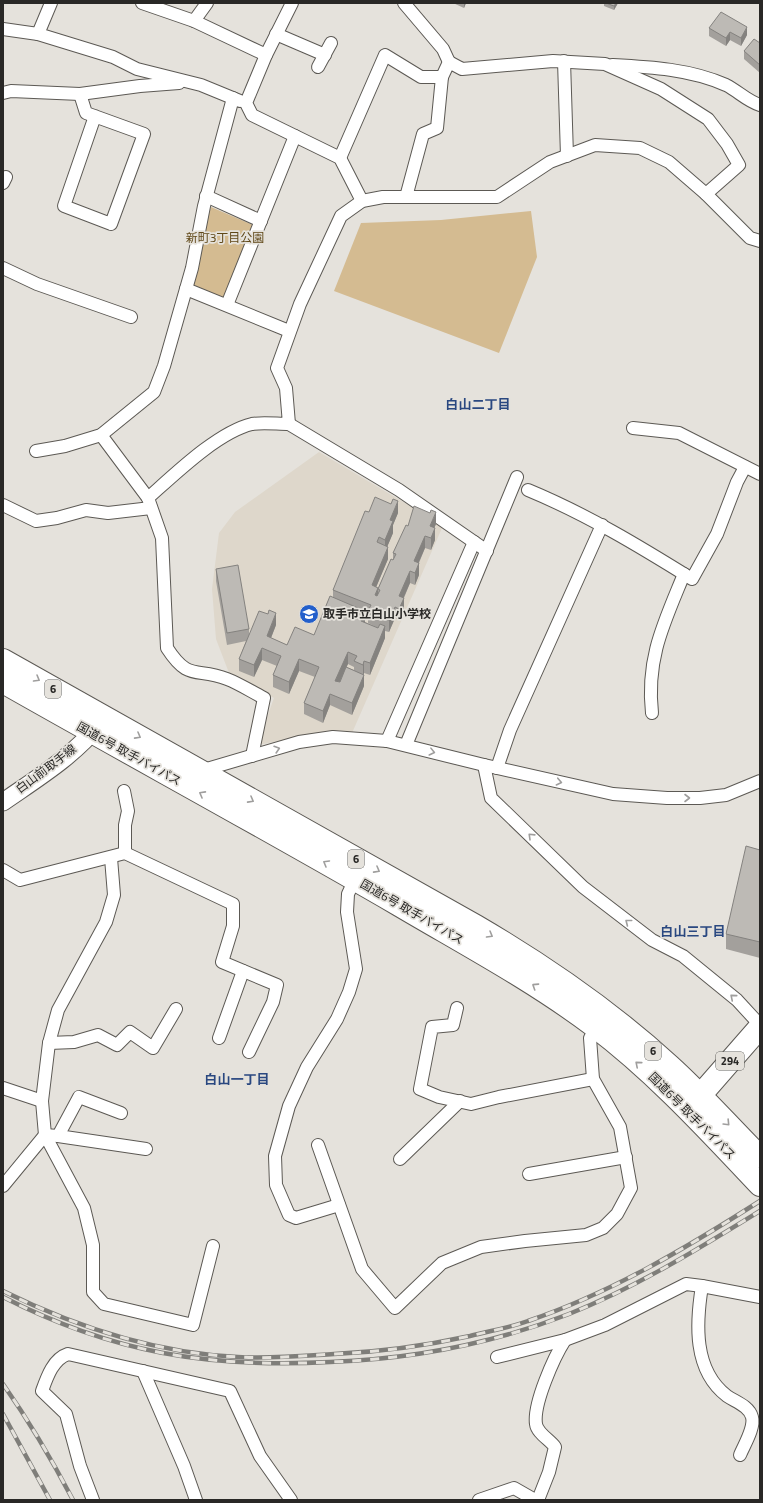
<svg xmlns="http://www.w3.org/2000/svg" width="763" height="1503" viewBox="0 0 763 1503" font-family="'Titillium Web','Noto Sans JP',sans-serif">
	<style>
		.built { fill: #ded7cb }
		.green { fill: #d4bb91 }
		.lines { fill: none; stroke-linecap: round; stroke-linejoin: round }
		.street-casing { stroke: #5c5954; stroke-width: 14 }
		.secondary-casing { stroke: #5c5954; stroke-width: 19 }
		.highway-casing { stroke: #5c5954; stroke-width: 24 }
		.street { stroke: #fff; stroke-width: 12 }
		.secondary { stroke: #fff; stroke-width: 17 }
		.highway { stroke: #fff; stroke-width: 22 }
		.rail-casing { stroke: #7f7e7a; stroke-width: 4.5 }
		.rail { stroke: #e5e2dc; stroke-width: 3; stroke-dasharray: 9; stroke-linecap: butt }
		.wall { fill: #a3a09c; fill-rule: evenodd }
		.shaded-wall { fill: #84827f }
		.building { fill: #bdbab5; stroke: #84827f }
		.oneway { stroke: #9f9e9d }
		.labels { text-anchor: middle; stroke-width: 3.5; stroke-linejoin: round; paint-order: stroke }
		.shield { fill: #e5e2dc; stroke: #61605d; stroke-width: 1 }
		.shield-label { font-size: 11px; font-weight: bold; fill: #292826 }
		.park-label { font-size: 12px; fill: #604818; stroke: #e5e2dc }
		.poi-label { font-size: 12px; font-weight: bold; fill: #292826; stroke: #e5e2dc; text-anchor: start }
		.street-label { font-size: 12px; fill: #292826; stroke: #e5e2dc }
		.neighbourhood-label { font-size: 13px; font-weight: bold; fill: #2a4880; stroke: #e5e2dc }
	</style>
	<rect width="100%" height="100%" fill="#e5e2dc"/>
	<polygon class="built" points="319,452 432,519 442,528 352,733 307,736 257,745 274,698 229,673 216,639 212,589 219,533 235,512"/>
	<g class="green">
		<polygon points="211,207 253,225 227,305 186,289"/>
		<polygon points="531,211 537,257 499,353 334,291 361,223 441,220"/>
	</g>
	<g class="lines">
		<defs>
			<g id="street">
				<polyline points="142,3 194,21 266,55"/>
				<polyline points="292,3 266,55 246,103 252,115 340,158 362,201"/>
				<polyline points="404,3 443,49 449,62"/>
				<polyline points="194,21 207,3"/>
				<polyline points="3,29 38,34 113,57 137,69 201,85 240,101"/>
				<polyline points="38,34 51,3"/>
				<polyline points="276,34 325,55"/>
				<polyline points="564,61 567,156"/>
				<path d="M612,65c38,2 78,4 114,20 12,6 21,16 34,20"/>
				<polyline points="318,67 331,43"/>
				<polyline points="3,93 11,91 80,94 140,86 179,83"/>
				<polyline points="80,94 86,113 144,134 111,224 64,206 95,116"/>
				<polyline points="3,183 6,177"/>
				<polyline points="706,194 750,238 760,241"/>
				<polyline points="206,196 261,221"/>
				<polyline points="406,197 423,134 437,128 442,77"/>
				<polyline points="3,268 37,284 131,317"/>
				<polyline points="186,289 289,331"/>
				<polyline points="227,305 295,136"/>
				<polyline points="289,424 399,490 487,551"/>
				<polyline points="633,428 679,433 760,474"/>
				<polyline points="101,435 148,498"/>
				<polyline points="36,451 65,446 101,435 154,392 164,366 192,268 204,206 233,98"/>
				<path d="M528,490c58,24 111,56 164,89l25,-45 20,-52 8,-15"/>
				<polyline points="3,505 36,521 57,518 86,510 108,513 151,508"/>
				<path d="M652,713c-6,-55 12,-90 32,-139"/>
				<polyline points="387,741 474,542"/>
				<polyline points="406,745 517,477"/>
				<path d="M252,756l12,-58c-12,-6 -24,-14 -37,-19 -31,-12 -38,3 -60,-31l-5,-110 -14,-40c27,-24 70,-66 104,-74 11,-2 25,0 37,0l-3,-36 -9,-20 23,-64 41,-88 21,-15 21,-4h114l53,-35 45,-17 45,3 29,14 37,32 33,-29 -12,-21 -19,-25 -47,-30 -56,-25 -52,-3 -91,8 -13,-7 -7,15h-21l-36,-22 -45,103"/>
				<polyline points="484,765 491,798 583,887 652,940 683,956 737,1000 760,1025"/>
				<polyline points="497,768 510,730 602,525"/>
				<polyline points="200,771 299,742 333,737 387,741 484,765 613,794 667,798 700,798 726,795 760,781"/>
				<polyline points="124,791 128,811 125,825 125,853"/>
				<polyline points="111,858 114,895 106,922 58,1010 49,1043 42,1101 45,1135 84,1208 93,1245 93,1292 104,1304 193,1325 213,1246"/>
				<polyline points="3,870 20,880 125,853 233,904 233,926 222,962 277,985 273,1002 249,1052"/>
				<polyline points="457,1008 453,1025 432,1027 420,1089 439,1097 471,1104 499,1097 593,1079"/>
				<polyline points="219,1038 243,971"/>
				<polyline points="49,1043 74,1042 98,1035 117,1045 130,1032 153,1048 176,1009"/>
				<polyline points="3,1088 42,1101"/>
				<polyline points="58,1136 146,1149"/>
				<polyline points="318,1145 362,1269 395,1308 442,1263 481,1247 525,1241 586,1235 603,1228 617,1214 631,1188 620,1127 593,1079 590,1038 596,1027"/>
				<polyline points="400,1159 460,1101"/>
				<polyline points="529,1174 626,1157"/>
				<polyline points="3,1186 45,1135 58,1136 79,1097 121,1113"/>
				<polyline points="339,1205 296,1218 289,1215 276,1185 275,1156 289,1106 307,1067 337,1019 349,992 356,969 347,912 348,894 355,879"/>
				<path d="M702,1286c-6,37 -9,84 25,110 9,6 22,10 25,21 3,11 -8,28 -12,38"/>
				<polyline points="497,1357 565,1340 605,1325 686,1284 702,1286 760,1297"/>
				<polyline points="143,1371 184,1466 196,1500"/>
				<path d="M93,1500l-13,-34 -14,-52 -24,-23c5,-14 11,-32 26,-37l162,37 30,65 31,44"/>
				<polyline points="479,1500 514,1488 535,1500"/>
				<path d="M538,1500l11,-28 6,-25c-5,-7 -18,-14 -19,-23 -3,-20 18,-67 29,-84"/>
			</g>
			<path id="secondary" d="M3,802c33,-23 71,-46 96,-78"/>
			<g id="highway">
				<path d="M3,660l473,266c70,41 135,86 194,140 32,29 60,61 90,91"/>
				<path d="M3,682c132,75 265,147 396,223 66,39 134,75 195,121 61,46 114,104 166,159"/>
				<polyline points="691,1106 760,1027"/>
			</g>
		</defs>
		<use href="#street" class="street-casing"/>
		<use href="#secondary" class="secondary-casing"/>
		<use href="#highway" class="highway-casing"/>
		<use href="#street" class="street"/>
		<use href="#secondary" class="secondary"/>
		<use href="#highway" class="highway"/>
		<defs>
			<g id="rail">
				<path d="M3,1291c73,36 153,62 235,66 32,2 64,-1 96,-3 46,-2 90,-8 136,-18 19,-5 39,-8 58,-15 83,-28 158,-73 232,-120"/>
				<path d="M3,1297c110,56 204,71 327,65 83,-3 162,-18 239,-48 68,-27 129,-65 191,-103"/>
				<path d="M3,1384c26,37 49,76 70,116"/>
				<polyline points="3,1414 50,1500"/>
			</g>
		</defs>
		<use href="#rail" class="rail-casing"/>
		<use href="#rail" class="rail"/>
	</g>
	<g class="wall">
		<polygon points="453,3 466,3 464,8"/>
		<polygon points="604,3 618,3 614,10 604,6"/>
		<polygon points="709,28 747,35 741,46 730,40 726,46 709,36"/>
		<polygon points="760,43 760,73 744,59 744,51"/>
		<path d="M369,512l29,1 -5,12v8l-6,14 1,12 -12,28 2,1 15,-28v-7l15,-27 28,-2 -2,4 1,12 -4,10 -6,-2 -6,15v12l-4,10 -5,-2 -6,15v12l-5,10 -4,-2 -6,14 -4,-1v7l-15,37 -6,-2v13l-12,29 -22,-10 -7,18 -19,-9v-11l11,-26 -16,-6 -10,23 -16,-7v-12l4,-9 -15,-6 -8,17 -15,-6v-12l7,-18 -19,4 -11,-64v-12l33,60v5l27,-9 -5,13 16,7 27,-10 19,-38v-7zM365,615l3,1v7l10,5 -13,-6zM348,664l6,3v3l-8,-3z"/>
		<polygon points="760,850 760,958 726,949 726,934"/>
	</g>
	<g class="shaded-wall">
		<polygon points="464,3 466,3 464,8"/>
		<polygon points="616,3 618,3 614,10 614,6"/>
		<polygon points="747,27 747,35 741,46 741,38"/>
		<polygon points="730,32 730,40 726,46 726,38"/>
		<polygon points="398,501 398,513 393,525 393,533 385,552 385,540 390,520"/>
		<polygon points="436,512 436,524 430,537 430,526"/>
		<polygon points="435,528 435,540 431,550 431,538"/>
		<polygon points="425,536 425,548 414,573 414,561"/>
		<polygon points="388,547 388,559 372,597 372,585"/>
		<polygon points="419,563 419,575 415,585 415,573"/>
		<polygon points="410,571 410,583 399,608 399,596"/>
		<polygon points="378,589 378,600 375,595"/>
		<polygon points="404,598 404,610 399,620 399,609"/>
		<polygon points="395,607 395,618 389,632 389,620"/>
		<polygon points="365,611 365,623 361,621"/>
		<polygon points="276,613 276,625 267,648 267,636"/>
		<polygon points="385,626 385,638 370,675 370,663"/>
		<polygon points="262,648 262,660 254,677 254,665"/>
		<polygon points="348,652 348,664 335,692 335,681"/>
		<polygon points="299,659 299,671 289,694 289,682"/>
		<polygon points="364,661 364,673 363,676 363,665"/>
		<polygon points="364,675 364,686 352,715 352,703"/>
		<polygon points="330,694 330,705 323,723 323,711"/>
	</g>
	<g class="building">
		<polygon points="606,3 616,3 614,6"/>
		<polygon points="721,12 747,27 741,38 730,32 726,38 709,28"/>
		<polygon points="754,39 760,43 760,65 744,51"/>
		<polygon points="375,497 391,504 393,499 398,501 390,520 393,521 385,540 379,537 377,542 388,547 372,585 378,588 375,595 377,596 380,590 378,589 391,559 393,560 396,554 393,553 406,525 408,526 414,506 430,513 431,510 436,512 430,526 435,528 431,538 425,536 414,561 419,563 415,573 410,571 399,596 404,598 399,609 395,607 389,620 368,611 371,605 333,590 365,511 369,512"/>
		<polygon points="238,565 249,629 227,633 216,569"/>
		<polygon points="330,596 365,611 361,621 378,628 380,624 385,626 370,663 364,661 363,665 354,661 357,656 348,652 335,681 340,682 346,667 364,675 352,703 330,694 323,711 304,703 319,667 299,659 289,682 273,675 281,656 262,648 254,665 239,659 259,611 268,614 269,610 276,613 267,636 287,645 295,627 314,635"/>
		<polygon points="746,846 760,850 760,942 726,934"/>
	</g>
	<defs><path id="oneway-chevron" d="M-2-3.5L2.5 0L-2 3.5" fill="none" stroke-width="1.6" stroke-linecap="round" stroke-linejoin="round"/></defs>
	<g class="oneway">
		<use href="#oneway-chevron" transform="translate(37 679) rotate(30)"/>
		<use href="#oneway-chevron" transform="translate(138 736) rotate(29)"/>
		<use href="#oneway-chevron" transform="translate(277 749) rotate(-17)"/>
		<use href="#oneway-chevron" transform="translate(432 752) rotate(14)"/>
		<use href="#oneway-chevron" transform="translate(559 782) rotate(12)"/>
		<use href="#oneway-chevron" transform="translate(202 794) rotate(-151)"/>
		<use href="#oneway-chevron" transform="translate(687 798)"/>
		<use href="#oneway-chevron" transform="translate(251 800) rotate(29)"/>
		<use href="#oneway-chevron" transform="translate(531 836) rotate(-136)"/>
		<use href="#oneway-chevron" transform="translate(326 863) rotate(-150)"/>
		<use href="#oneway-chevron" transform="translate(377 870) rotate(29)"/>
		<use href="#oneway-chevron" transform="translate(628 922) rotate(-142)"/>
		<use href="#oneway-chevron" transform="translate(490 935) rotate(30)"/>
		<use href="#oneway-chevron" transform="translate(535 986) rotate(-147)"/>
		<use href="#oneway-chevron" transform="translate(733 997) rotate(-140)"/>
		<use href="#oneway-chevron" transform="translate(638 1064) rotate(-139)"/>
		<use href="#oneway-chevron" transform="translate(727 1123) rotate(46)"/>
	</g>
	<defs>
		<symbol id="school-disc" viewBox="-11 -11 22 22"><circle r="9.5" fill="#235fcb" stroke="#e5e2dc"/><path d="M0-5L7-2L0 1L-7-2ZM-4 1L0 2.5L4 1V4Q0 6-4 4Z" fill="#fff"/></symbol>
	</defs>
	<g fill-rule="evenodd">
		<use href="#school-disc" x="298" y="603" width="22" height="22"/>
	</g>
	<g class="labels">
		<g class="shield">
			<rect x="45" y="680" width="16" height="18" rx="3"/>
			<rect x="348" y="850" width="16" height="18" rx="3"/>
			<rect x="645" y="1042" width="16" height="18" rx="3"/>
			<rect x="716" y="1052" width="28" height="18" rx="3"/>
		</g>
		<g class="shield-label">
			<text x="53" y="693">6</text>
			<text x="356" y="863">6</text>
			<text x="653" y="1055">6</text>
			<text x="730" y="1065">294</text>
		</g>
		<g class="park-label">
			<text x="225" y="242">新町3丁目公園</text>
		</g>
		<g class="poi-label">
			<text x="323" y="618">取手市立白山小学校</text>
		</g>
		<g class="street-label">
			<text transform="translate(129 754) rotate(29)" y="4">国道6号 取手バイパス</text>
			<text transform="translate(46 769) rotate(-37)" y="4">白山前取手線</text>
			<text transform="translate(412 912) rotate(30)" y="4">国道6号 取手バイパス</text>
			<text transform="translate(692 1116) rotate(45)" y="4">国道6号 取手バイパス</text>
		</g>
		<g class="neighbourhood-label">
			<text x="478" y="409">白山二丁目</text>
			<text x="693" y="936">白山三丁目</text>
			<text x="237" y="1084">白山一丁目</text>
		</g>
	</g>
	<rect width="763" height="1503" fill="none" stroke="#292826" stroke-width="8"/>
</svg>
